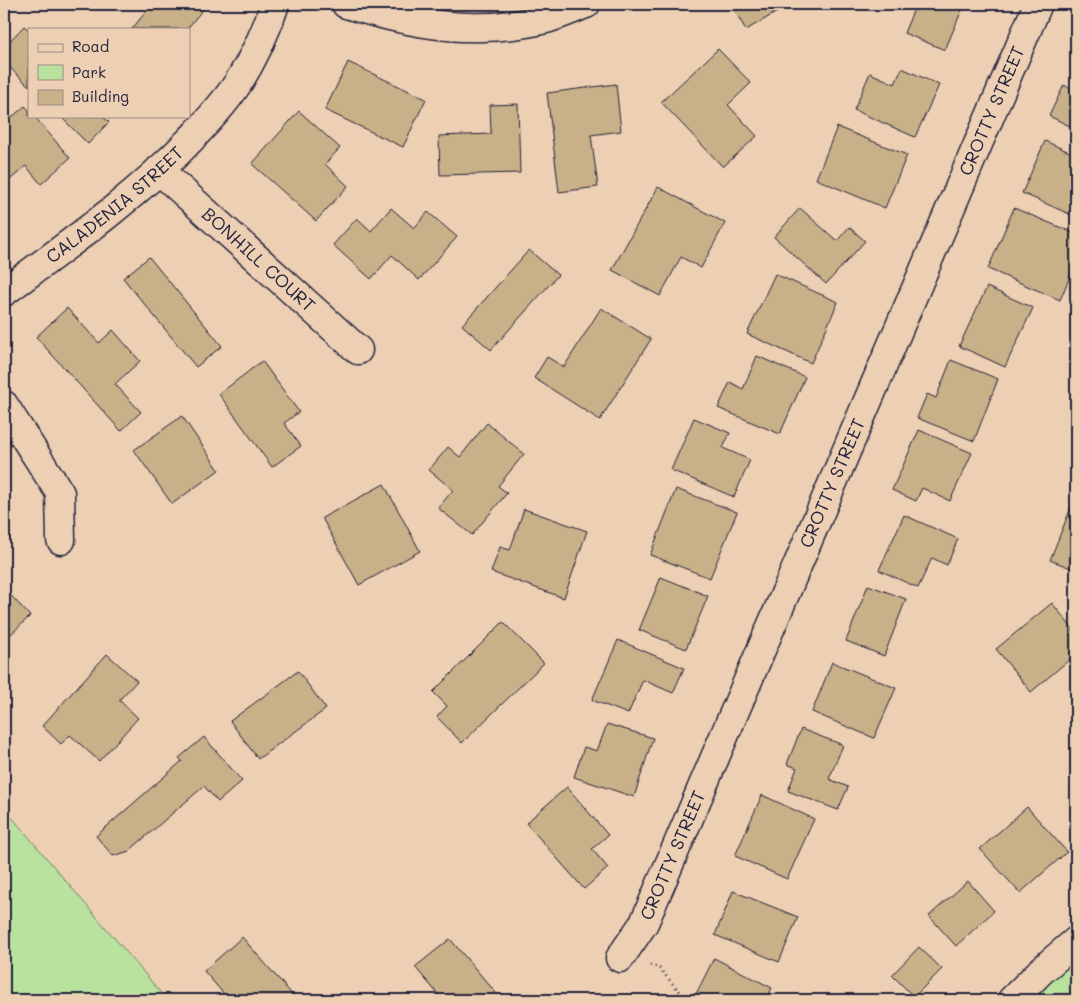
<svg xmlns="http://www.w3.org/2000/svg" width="1080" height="1004" viewBox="0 0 1080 1004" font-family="Mali,sans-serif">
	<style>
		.green { fill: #b9e29e; stroke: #6e826c }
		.building { fill: #c8b088; stroke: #22223b }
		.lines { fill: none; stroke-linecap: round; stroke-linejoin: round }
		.street-casing { stroke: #22223b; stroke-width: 31 }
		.path { stroke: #22223b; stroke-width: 3; stroke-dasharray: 1 4; stroke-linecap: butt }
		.street { stroke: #edd0b4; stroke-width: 28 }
		.labels { text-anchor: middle; stroke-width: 4; stroke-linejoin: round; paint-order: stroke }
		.street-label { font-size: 18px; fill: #22223b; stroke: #edd0b4 }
	</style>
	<rect width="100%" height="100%" fill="#edd0b4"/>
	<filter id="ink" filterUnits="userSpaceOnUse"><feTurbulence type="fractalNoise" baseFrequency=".02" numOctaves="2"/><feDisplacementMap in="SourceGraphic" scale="10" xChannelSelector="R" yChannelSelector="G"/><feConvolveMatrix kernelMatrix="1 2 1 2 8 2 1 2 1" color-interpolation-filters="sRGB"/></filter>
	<g filter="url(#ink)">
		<g class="green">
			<polygon points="4,808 167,1000 4,1000"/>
			<polygon points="1076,957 1076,1000 1029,1000"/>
		</g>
		<g class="building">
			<polygon points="152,4 207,4 187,29 132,29"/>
			<polygon points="731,4 791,4 746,30"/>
			<polygon points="916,4 964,5 945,50 904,33"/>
			<polygon points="24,26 29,30 29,86 4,62 4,47"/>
			<polygon points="718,49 751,83 728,105 757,136 723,167 661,102"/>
			<polygon points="348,62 426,99 403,147 325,110"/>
			<polygon points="902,68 939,85 915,137 854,110 870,73 895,84"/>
			<polygon points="616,84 621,131 591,135 598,187 559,192 547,93"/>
			<polygon points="1064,85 1076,92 1076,129 1049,116"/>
			<polygon points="518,104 520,173 440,175 439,136 491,134 490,105"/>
			<polygon points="25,106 29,110 29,116 34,116 70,158 41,184 26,166 4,185 4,121 5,123"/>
			<polygon points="299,111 340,148 325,164 348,186 316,221 252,164"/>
			<polygon points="60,116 102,116 109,122 88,144"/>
			<polygon points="837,127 907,155 885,208 816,179"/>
			<polygon points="1045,141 1076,155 1076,217 1022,193"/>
			<polygon points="658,187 725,223 701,268 681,257 660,296 612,270"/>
			<polygon points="391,208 414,228 428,212 457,237 419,280 392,255 371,279 333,245 357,218 371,231"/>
			<polygon points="800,208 837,241 849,227 865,241 826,284 774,237"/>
			<polygon points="1014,208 1076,234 1076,262 1060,300 988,269"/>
			<polygon points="529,250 558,275 491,350 462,325"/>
			<polygon points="149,257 222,346 196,367 123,278"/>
			<polygon points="775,274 838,302 811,363 747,334"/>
			<polygon points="987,287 1033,308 1005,367 959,346"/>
			<polygon points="67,308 99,343 113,330 140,361 115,384 141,412 121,431 36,337"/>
			<polygon points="601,308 651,339 600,420 534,378 547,357 564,367"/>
			<polygon points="757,356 805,377 780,434 718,408 730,382 743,389"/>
			<polygon points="951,360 998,379 974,441 917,418 927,394 936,398"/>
			<polygon points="262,361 299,412 284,423 301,446 272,467 219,394"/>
			<polygon points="182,416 219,470 172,504 134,450"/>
			<polygon points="694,418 730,433 723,448 750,460 734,497 671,470"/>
			<polygon points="487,423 524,454 498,486 507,493 472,535 438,508 453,490 429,470 448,447 460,457"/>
			<polygon points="919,430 972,453 950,501 922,488 916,501 892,490"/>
			<polygon points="384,484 420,551 359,585 322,518"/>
			<polygon points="676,489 737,512 710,578 650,555"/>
			<polygon points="1074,500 1076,501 1076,570 1050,560"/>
			<polygon points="524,509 587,531 564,598 491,572 500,547 510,550"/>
			<polygon points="904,515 958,539 947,565 932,558 918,588 879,570"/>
			<polygon points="661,577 708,596 686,649 639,630"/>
			<polygon points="868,585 906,599 884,656 846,641"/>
			<polygon points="4,588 30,616 4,641"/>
			<polygon points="1052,603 1076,633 1076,654 1031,692 996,649"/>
			<polygon points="503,622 544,663 462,743 437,717 447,706 433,692"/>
			<polygon points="618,640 684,668 673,693 643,680 628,714 592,700"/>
			<polygon points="107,654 137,681 119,700 138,718 99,761 70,735 61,744 42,726"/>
			<polygon points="832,662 896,688 874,738 812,712"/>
			<polygon points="298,671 326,709 258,759 230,721"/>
			<polygon points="607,724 653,738 634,797 574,777 584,747 597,751"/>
			<polygon points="801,729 843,745 829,779 848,787 838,810 788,791 797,768 787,764"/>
			<polygon points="204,737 242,781 218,802 204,786 129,851 113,856 96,836 182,761 179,758"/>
			<polygon points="567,787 608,835 592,849 608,868 584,889 526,823"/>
			<polygon points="762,795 814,819 787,879 735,856"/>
			<polygon points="1027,807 1067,852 1020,893 980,849"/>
			<polygon points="968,881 994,911 956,946 929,916"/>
			<polygon points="733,891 798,917 779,962 715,935"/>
			<polygon points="242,937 296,999 295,1000 229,1000 204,971"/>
			<polygon points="450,939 502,1000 443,1000 415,967"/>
			<polygon points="919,947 942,969 914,997 892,975"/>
			<polygon points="714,958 772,988 766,1000 693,1000"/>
		</g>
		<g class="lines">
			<defs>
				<g id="street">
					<path d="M346,4c67,21 131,32 200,15 14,-4 27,-10 40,-15"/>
					<path id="s1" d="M159,170l199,180"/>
					<path id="s2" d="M4,292c65,-48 132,-95 188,-154 16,-17 33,-35 46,-55 16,-25 28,-52 37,-79"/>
					<polyline points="4,405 60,493 61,540"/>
					<path id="s3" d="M620,958l24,-35 394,-919"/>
					<polyline points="1012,1000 1041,971 1076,941"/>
				</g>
			</defs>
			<use href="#street" class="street-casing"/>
			<polyline class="path" points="650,965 658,967 687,1000"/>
			<use href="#street" class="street"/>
		</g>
	</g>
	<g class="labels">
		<g class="street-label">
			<text dy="6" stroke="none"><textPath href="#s3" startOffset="926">CROTTY STREET</textPath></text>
			<text dy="6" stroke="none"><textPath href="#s2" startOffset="141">CALADENIA STREET</textPath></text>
			<text dy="6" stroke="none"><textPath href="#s1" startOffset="134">BONHILL COURT</textPath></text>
			<text dy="6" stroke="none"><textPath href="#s3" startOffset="521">CROTTY STREET</textPath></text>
			<text dy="6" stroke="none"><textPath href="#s3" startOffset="116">CROTTY STREET</textPath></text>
		</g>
	</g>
	<rect width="1080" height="1004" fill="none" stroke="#edd0b4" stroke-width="20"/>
	<rect x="10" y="10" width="1060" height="984" fill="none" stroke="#22223b" stroke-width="2" filter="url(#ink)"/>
	<rect x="28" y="28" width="162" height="90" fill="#edd0b4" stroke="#9c8a84"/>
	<rect x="38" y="44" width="25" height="8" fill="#edd0b4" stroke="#9c8a84"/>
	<text x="72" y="52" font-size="15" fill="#22223b">Road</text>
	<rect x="38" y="65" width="25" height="15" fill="#b9e29e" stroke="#9c8a84"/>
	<text x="72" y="78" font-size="15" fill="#22223b">Park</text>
	<rect x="38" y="90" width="25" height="15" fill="#c8b088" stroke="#9c8a84"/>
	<text x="72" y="102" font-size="15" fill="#22223b">Building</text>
</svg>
